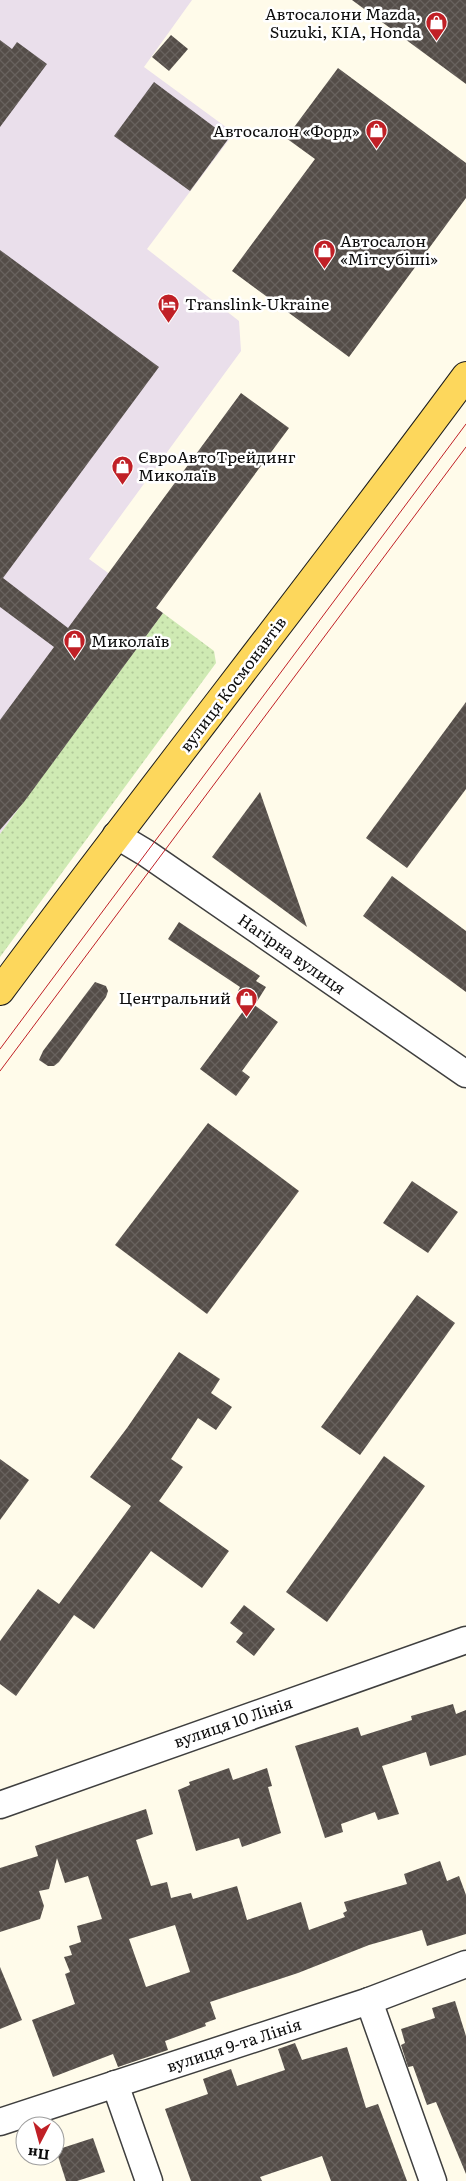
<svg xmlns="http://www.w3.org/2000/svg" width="466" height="2181" viewBox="0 0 466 2181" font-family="Literata,serif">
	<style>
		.industrial { fill: #eadfeb }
		.grass { fill: url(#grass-dots) }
		.building { fill: url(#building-cross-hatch); fill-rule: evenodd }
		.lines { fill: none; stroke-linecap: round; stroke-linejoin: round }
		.minor-casing { stroke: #3f3f3f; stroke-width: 29 }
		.major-casing { stroke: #1d1d1d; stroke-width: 30 }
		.minor { stroke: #fff; stroke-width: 26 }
		.major { stroke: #fdd75c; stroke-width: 28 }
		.tram { stroke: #c02026; stroke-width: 1 }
		.labels { text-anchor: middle; stroke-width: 5; stroke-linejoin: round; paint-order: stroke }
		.poi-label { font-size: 16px; fill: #0c0c0c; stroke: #fff; text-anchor: start }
		.street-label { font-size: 16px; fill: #0c0c0c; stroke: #fff }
	</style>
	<defs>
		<pattern id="grass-dots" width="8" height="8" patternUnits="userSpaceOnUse" patternTransform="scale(1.25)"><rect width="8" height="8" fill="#cfeab3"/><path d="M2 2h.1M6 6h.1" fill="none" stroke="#b1c899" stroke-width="1.8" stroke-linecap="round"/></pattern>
		<pattern id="building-cross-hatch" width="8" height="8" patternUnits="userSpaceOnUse" patternTransform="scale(1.25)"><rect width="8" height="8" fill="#544d48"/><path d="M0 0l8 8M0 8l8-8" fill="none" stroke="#68625e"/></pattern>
	</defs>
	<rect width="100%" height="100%" fill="#fffbea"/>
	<polygon class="industrial" points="0,0 192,0 144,67 234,133 147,249 239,321 241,351 89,559 163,613 0,834"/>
	<polygon class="grass" points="163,613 214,651 216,663 0,957 0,834"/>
	<g class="building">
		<polygon points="352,0 466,0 466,84"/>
		<polygon points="171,35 188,49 169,71 152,57"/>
		<polygon points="0,40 12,49 17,42 47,64 0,127"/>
		<polygon points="338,68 466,163 466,198 349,357 232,271 315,159 286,138"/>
		<polygon points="154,82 229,138 190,191 114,136"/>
		<polygon points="0,250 159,367 3,578 68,628 241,393 289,428 156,608 163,613 24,802 0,830 0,720 54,647 0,607"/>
		<polygon points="466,702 466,789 407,868 366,838"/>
		<polygon points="260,792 307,927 212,857"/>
		<polygon points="392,876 466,931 466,992 363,916"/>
		<polygon points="179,922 260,976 256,981 266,987 256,1003 238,991 240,987 168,939"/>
		<polygon points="95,982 106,986 108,991 106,997 59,1062 54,1066 48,1066 39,1060 43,1051"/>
		<polygon points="250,1002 278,1022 242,1071 250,1077 236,1096 200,1069"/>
		<polygon points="208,1123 299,1191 207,1314 115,1245"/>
		<polygon points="412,1181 458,1212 428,1253 383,1223"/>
		<polygon points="417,1295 455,1323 360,1455 321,1427"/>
		<polygon points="179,1352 220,1379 211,1393 232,1407 216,1430 198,1418 171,1459 183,1467 159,1501 229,1551 202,1588 151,1551 94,1629 74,1615 16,1696 0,1684 0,1641 38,1589 59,1604 131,1506 90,1477 127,1428"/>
		<polygon points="384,1456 425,1486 327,1622 286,1592"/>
		<polygon points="0,1459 29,1480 0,1520"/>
		<polygon points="244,1605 275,1629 254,1656 236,1642 243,1633 230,1623"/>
		<polygon points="453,1704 456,1714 466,1710 466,1755 430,1766 426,1752 382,1766 399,1814 378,1820 375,1812 341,1824 343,1832 325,1838 295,1746 358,1727 361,1736 412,1720 411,1716"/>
		<polygon points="229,1768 233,1780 267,1768 272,1786 268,1787 281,1833 242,1847 239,1838 196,1851 178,1790 190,1785 189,1782"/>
		<path d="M146,1809l7,25 -17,6 15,46 16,-4 4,16 20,-5 2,6 44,-13 10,34 54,-18 8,28 36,-13 -2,-4 4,-2 -3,-9 63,-18 -3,-10 36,-13 7,20 12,-5 7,19v39l-39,12 -5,-16 -53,15 -71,28 -88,29 6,17 -11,4 1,3 -41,15 3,9 -50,17 -5,-13 -60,23 -21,-57 43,-16 -10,-30 5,-2 -6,-15 8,-2 -3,-9 12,-4 -4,-16 25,-7 -14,-43 -23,7 -8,-25 -8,31 -10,2 5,15 -4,13 -40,13v-64l38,-12 -3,-10zM175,1925l15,47 -44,15 -17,-48z"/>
		<polygon points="0,1967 22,2020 0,2029"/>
		<polygon points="455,2001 466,2036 466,2174 436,2102 427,2105 413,2066 408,2067 401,2045 405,2043 401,2029 435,2018 432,2008"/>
		<polygon points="295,2043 302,2060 347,2047 366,2108 378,2104 407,2181 331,2181 322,2156 260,2177 262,2181 191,2181 165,2109 208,2094 203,2079 231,2069 237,2086 285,2070 278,2049"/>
		<polygon points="93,2138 105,2172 77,2181 66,2181 56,2150"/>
	</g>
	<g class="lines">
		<defs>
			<g id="minor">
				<polyline points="116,835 146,853 466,1074"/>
				<polyline points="0,1805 466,1640"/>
				<polyline points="369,2001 433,2181"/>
				<polyline points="115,2084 149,2181"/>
				<polyline points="0,2122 369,2001 466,1964"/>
			</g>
			<path id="major" d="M0,991c153,-206 313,-408 466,-615"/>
		</defs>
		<use href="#minor" class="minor-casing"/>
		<use href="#major" class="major-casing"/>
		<use href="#minor" class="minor"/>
		<use href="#major" class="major"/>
		<g class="tram">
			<polyline points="0,1049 466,424"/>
			<polyline points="0,1071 466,447"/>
		</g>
	</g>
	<defs>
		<symbol id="shop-pin" viewBox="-11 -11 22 30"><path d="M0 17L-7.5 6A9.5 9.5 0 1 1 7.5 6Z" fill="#c02026" stroke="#fff"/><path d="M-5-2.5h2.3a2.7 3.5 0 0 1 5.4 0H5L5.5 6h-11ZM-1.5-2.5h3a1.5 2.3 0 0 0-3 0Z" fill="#fff"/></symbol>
		<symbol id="hotel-pin" viewBox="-11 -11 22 30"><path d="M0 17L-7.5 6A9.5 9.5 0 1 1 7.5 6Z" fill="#c02026" stroke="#fff"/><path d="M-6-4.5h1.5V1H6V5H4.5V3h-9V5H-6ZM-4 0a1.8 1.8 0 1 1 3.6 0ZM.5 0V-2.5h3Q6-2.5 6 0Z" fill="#fff"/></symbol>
	</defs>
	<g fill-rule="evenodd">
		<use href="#shop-pin" x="424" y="10" width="25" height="34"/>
		<use href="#shop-pin" x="364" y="118" width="25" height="34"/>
		<use href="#shop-pin" x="312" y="238" width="25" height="34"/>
		<use href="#hotel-pin" x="156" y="292" width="25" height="34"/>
		<use href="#shop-pin" x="110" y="454" width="25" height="34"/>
		<use href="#shop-pin" x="62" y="628" width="25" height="34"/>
		<use href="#shop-pin" x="234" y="986" width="25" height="34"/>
	</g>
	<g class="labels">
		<g class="poi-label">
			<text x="421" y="20" text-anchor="end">Автосалони Mazda,<tspan x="421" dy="18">Suzuki, KIA, Honda</tspan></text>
			<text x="360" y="137" text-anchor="end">Автосалон «Форд»</text>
			<text x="340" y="247">Автосалон<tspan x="340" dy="18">«Мітсубіші»</tspan></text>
			<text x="185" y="310">Translink-Ukraine</text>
			<text x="138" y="463">ЄвроАвтоТрейдинг<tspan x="138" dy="18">Миколаїв</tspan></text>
			<text x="91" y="647">Миколаїв</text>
			<text x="231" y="1004" text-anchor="end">Центральний</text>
		</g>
		<g class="street-label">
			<text transform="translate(233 684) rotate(-53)" y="6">вулиця Космонавтів</text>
			<text transform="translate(292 954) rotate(35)" y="6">Нагірна вулиця</text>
			<text transform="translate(233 1722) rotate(-19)" y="6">вулиця 10 Лінія</text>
			<text transform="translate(234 2045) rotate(-18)" y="6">вулиця 9-та Лінія</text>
		</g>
	</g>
	<g transform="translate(40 2141) rotate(186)"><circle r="24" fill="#ffffff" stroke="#9e9e9e"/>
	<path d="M0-4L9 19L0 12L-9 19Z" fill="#c02026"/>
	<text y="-8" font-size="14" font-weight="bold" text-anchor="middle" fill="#0c0c0c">Пн</text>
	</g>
</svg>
